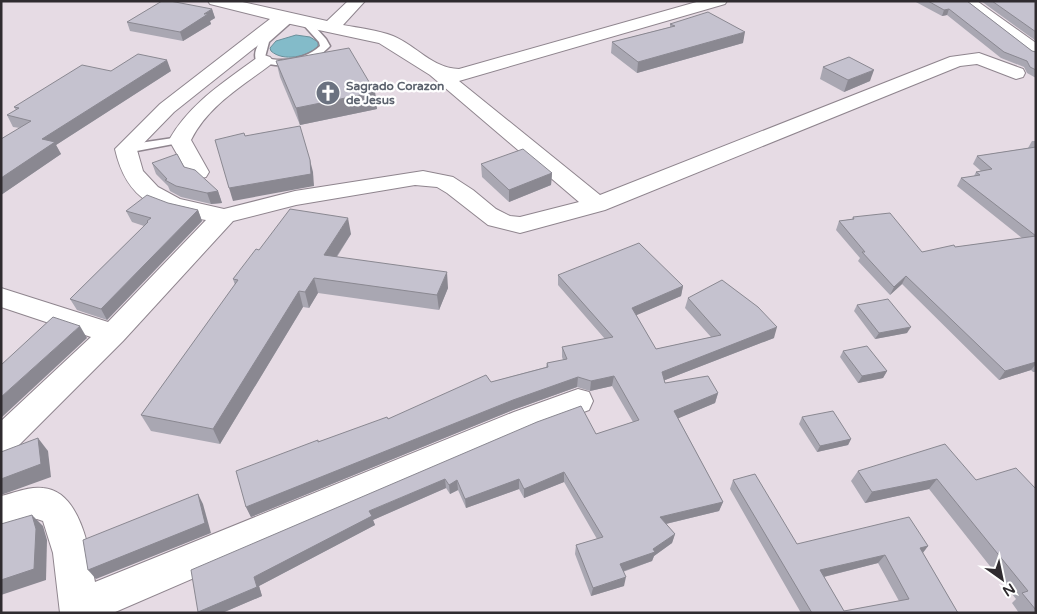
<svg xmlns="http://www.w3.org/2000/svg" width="1037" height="614" viewBox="0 0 1037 614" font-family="'Varela Round',sans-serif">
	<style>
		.water { fill: #83bbc9; stroke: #6a909b }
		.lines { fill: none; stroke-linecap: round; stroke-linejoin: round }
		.lane-casing { stroke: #8f858e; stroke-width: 3 }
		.street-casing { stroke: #8f858e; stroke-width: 2 }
		.lane { fill: #fff; fill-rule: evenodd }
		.street { fill: #fff; fill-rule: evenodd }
		.wall { fill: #a9a7b2; fill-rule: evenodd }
		.shaded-wall { fill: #8a8891 }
		.building { fill: #c5c2cf; stroke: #8a8891; fill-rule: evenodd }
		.labels { text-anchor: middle; stroke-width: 4.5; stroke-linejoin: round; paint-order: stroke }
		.far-worship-label { font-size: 12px; font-weight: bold; fill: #5b616d; stroke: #fff; text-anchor: start }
	</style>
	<rect width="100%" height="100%" fill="#e6dbe4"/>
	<path class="water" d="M296,35l14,2 8,5v4c-10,11 -35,16 -47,5l-1,-3 6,-7z"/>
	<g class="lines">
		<defs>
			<g id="lane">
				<path d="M291,15l5,3 -27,24 -4,15c16,7 43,1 55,-11l-1,-4 -19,-21 5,-3 3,1 18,20 4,7 -2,2c-17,18 -50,22 -72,12 -6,-15 21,-40 35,-45z"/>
				<polygon points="180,137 186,140 184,142 126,153 120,149 126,145"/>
			</g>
			<g id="street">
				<path d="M208,1h30l89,20 21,-20h17l-22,24c16,3 35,5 50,11 24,10 39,32 66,33l241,-68h27l-2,3 -266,77 141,114 350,-138 29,-4 44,16 2,4 -2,4 -7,2 -39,-15 -17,2 -355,144 -85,23 -32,-8 -41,-32 -10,-6 -22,-2 -119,20 -63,16 -110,120 -111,111 -11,4v-35l90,-84 -90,-30v-19l107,34 98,-102c-48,-9 -79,-18 -91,-71l45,-45 110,-85 -60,-15zM286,23l93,20 51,32 149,127 -59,15 -10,-1 -14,-7 -23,-19 -20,-13 -30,-6 -128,20 -71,18 -44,-10 -22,-12 -15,-16 -6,-21 37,-38z"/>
				<polygon points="958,1 977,1 1036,43 1036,57 1030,56"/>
				<path d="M264,55l6,2 3,4 -3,4c-29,22 -62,41 -79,75l18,32 -3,5 -8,2 -8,-2 -21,-37c21,-37 55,-58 89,-83z"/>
				<path d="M578,389l11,3 4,9 -4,9 -53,20 -423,183h-53l-7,-60 -10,-32 -6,-2 -36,9v-32c13,-3 28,-10 42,-8 38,3 47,65 52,94l419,-170z"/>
			</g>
		</defs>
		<use href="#lane" class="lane-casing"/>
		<use href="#street" class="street-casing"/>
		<use href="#lane" class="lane"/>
		<use href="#street" class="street"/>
	</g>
	<g class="wall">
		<polygon points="914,1 967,1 1032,51 1036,52 1036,78 1027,73 1024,67 1001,58 947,15 942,16"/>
		<polygon points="981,1 1036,1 1036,41"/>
		<polygon points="212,9 215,18 210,21 211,24 183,41 130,31 127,22"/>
		<polygon points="670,24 743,43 637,73 611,53 612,42 670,27"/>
		<polygon points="276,61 375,92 377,109 300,125 280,77"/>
		<polygon points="823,67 870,81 844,92 820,79"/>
		<polygon points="111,71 171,71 56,145 61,154 1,195 1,139 20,128 13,127 7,115 16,110 14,107"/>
		<polygon points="1032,141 1036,141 1036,372 1033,372 1031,370 999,380 902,284 890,295 858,261 860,258 836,230 839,221 852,219 853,217 922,252 955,247 1022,238 957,186 961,178 974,176 976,172 981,171 973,164 977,156 1028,148"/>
		<polygon points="152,163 184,167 218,191 222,203 211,204 181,197 170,191 168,186 156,174"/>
		<polygon points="481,164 552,173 551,185 509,202 482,177"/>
		<polygon points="168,203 198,210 202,221 107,320 77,310 70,299 144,226 132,222 126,211"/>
		<polygon points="351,234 337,257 448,288 439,310 318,293 309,308 303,307 220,444 151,431 141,415 235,285 233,279 259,250"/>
		<polygon points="558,275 683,286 681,296 636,315 656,349 711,337 685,308 688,298 774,338 665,380 665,383 718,393 715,403 678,418 723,502 719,511 666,524 675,534 672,543 654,556 652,561 623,572 624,586 591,596 575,554 576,545 597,539 564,482 524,498 519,489 466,508 458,490 450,494 446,488 373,520 375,525 259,586 262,596 222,613 199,613 537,422 596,434 633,422 612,386 590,391 577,387 513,410 251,517 246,507 318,442 388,419 491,382 546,367 547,363 563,360 562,357 562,347 605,339 558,285"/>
		<polygon points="857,305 907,333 875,339 854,311"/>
		<polygon points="843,351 887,371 883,378 858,383 840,357"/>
		<polygon points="802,417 851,439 848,445 817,452 799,424"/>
		<polygon points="858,471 976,480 1036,489 1036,613 1019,613 1012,603 1016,599 929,489 865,503 851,481"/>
		<path d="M733,480l64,64 131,2 -5,7 35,60h-157l-71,-124zM878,563l21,38 -55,10 -20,-34z"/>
	</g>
	<g class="shaded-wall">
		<polygon points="212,9 215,18 210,21 211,24 183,41 180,32"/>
		<polygon points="949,9 947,15 942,16 944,10"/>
		<polygon points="745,32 743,43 637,73 638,62"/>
		<polygon points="167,60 171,71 56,145 61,154 1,195 1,178 42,139"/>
		<polygon points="874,70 870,81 844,92 848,80"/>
		<polygon points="375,92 377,109 300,125 296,108"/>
		<polygon points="310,160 313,172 314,186 233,201 229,188"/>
		<polygon points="552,173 551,185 509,202 509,190"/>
		<polygon points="218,191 222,203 211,204 207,193"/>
		<polygon points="198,210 202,221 107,320 101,309"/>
		<polygon points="348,218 351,234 327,271 324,255"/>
		<polygon points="447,272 448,288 439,310 437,295"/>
		<polygon points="906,276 902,284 890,295 894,287"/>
		<polygon points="314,278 318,293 309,308 305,292"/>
		<polygon points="683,286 681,296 630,318 632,308"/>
		<polygon points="299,291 303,307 220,444 213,429"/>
		<polygon points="80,326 87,338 1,418 1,397"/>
		<polygon points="777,327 774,338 660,382 662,372"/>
		<polygon points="911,327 907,333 875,339 879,333"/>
		<polygon points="1036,362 1036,364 1031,370 999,380 1005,371"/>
		<polygon points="887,371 883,378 858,383 862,376"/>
		<polygon points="614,376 612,386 590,391 591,381"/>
		<polygon points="578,377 577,387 513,410 251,517 246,507 513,400"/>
		<polygon points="718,393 715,403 672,421 674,411"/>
		<polygon points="38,438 48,451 51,477 1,495 1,479"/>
		<polygon points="851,439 848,445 817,452 820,446"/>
		<polygon points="564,472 564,482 524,498 524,489"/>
		<polygon points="445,479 446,488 373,520 375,525 259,586 262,596 222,613 199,613 198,612 254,577 369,511"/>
		<polygon points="519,479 519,489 466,508 465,499"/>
		<polygon points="937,479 929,489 865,503 872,492"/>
		<polygon points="457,480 458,490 450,494 449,485"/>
		<polygon points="198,494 203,504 211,533 96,579 88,570"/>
		<polygon points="723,502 719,511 657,526 660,517"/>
		<polygon points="32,515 43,526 47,540 46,580 1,595 1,580"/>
		<polygon points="675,534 672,543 654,556 652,561 618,573 620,564 653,549"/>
		<polygon points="928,546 921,555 920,548"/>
		<polygon points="885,555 878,563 815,579 820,570"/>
		<polygon points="626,577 624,586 591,596 593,588"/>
	</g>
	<g class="building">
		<polygon points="162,1 170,1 212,9 204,14 208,14 180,32 127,22"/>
		<polygon points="928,1 967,1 1032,51 1036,52 1036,70 1030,67 1027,61 1004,52 949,9 944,10"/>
		<polygon points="992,1 1036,1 1036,32"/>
		<polygon points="708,12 745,32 638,62 612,42 675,26 670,24"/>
		<polygon points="349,48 375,92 296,108 276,61"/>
		<polygon points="138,54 167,60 42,139 55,142 1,178 1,139 31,121 7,115 19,108 14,107 82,65 111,71"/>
		<polygon points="849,57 874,70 848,80 823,67"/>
		<polygon points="300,126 310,160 311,174 229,188 215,140 244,133 245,136"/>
		<polygon points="1036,147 1036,236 961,178 980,175 976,172 992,169 977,156"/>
		<polygon points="523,149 552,173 509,190 481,164"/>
		<polygon points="177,154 184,167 195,170 218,191 207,193 176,186 165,180 167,179 152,163"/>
		<polygon points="147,195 168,203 198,210 101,309 70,299 148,222 147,221 151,218 126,211"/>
		<polygon points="290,209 348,218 324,255 447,272 437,295 314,278 305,292 299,291 213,429 141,415 238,280 233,279 256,249 259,250"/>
		<polygon points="890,213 922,252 954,245 955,247 1036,236 1036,362 1005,371 906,276 894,287 862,252 865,252 839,221 854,219 853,217"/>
		<polygon points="639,243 683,286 632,308 656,349 721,335 688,298 722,280 758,307 777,327 662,372 665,383 708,376 718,393 674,411 723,502 660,517 675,534 653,549 655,552 620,564 626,577 593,588 576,545 603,537 564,472 524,489 519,479 465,499 457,480 449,485 445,479 369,511 372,516 254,577 257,587 198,612 191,570 537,422 581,406 596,434 639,420 614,376 591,381 578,377 513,400 246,507 236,471 318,440 318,442 387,417 388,419 486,375 491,382 548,367 547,363 567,359 562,347 613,337 558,275"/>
		<polygon points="888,299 911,327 879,333 857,305"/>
		<polygon points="53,317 80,326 1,397 1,365"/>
		<polygon points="867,346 887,371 862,376 843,351"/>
		<polygon points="833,411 851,439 820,446 802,417"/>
		<polygon points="38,438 41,464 1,479 1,452"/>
		<polygon points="945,444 976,480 1016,468 1036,489 1036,610 1022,593 1028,591 937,479 872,492 858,471"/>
		<path d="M755,474l42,70 112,-27 19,29 -8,2 38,65h-146l-79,-133zM885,555l24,44 -65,12 -24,-41z"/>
		<polygon points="198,494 205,523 88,570 83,540"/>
		<polygon points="32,515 36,529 34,569 1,580 1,524"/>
	</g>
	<defs>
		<symbol id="church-disc" viewBox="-11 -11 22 22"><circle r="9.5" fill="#6b7280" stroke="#fff"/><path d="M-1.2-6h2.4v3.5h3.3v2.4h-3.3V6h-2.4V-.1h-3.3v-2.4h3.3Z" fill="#fff"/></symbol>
	</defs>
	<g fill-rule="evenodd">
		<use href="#church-disc" x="314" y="79" width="28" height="28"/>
	</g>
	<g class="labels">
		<g class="far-worship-label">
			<text x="346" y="90">Sagrado Corazon<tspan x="346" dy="14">de Jesus</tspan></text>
		</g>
	</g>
	<rect width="1037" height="614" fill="none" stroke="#2f2b2f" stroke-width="5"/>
	<g transform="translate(1002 579) rotate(147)" stroke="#ffffff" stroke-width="4" paint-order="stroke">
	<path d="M0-4L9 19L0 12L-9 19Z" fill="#2f2b2f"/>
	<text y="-8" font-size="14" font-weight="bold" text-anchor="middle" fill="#2f2b2f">N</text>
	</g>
</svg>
